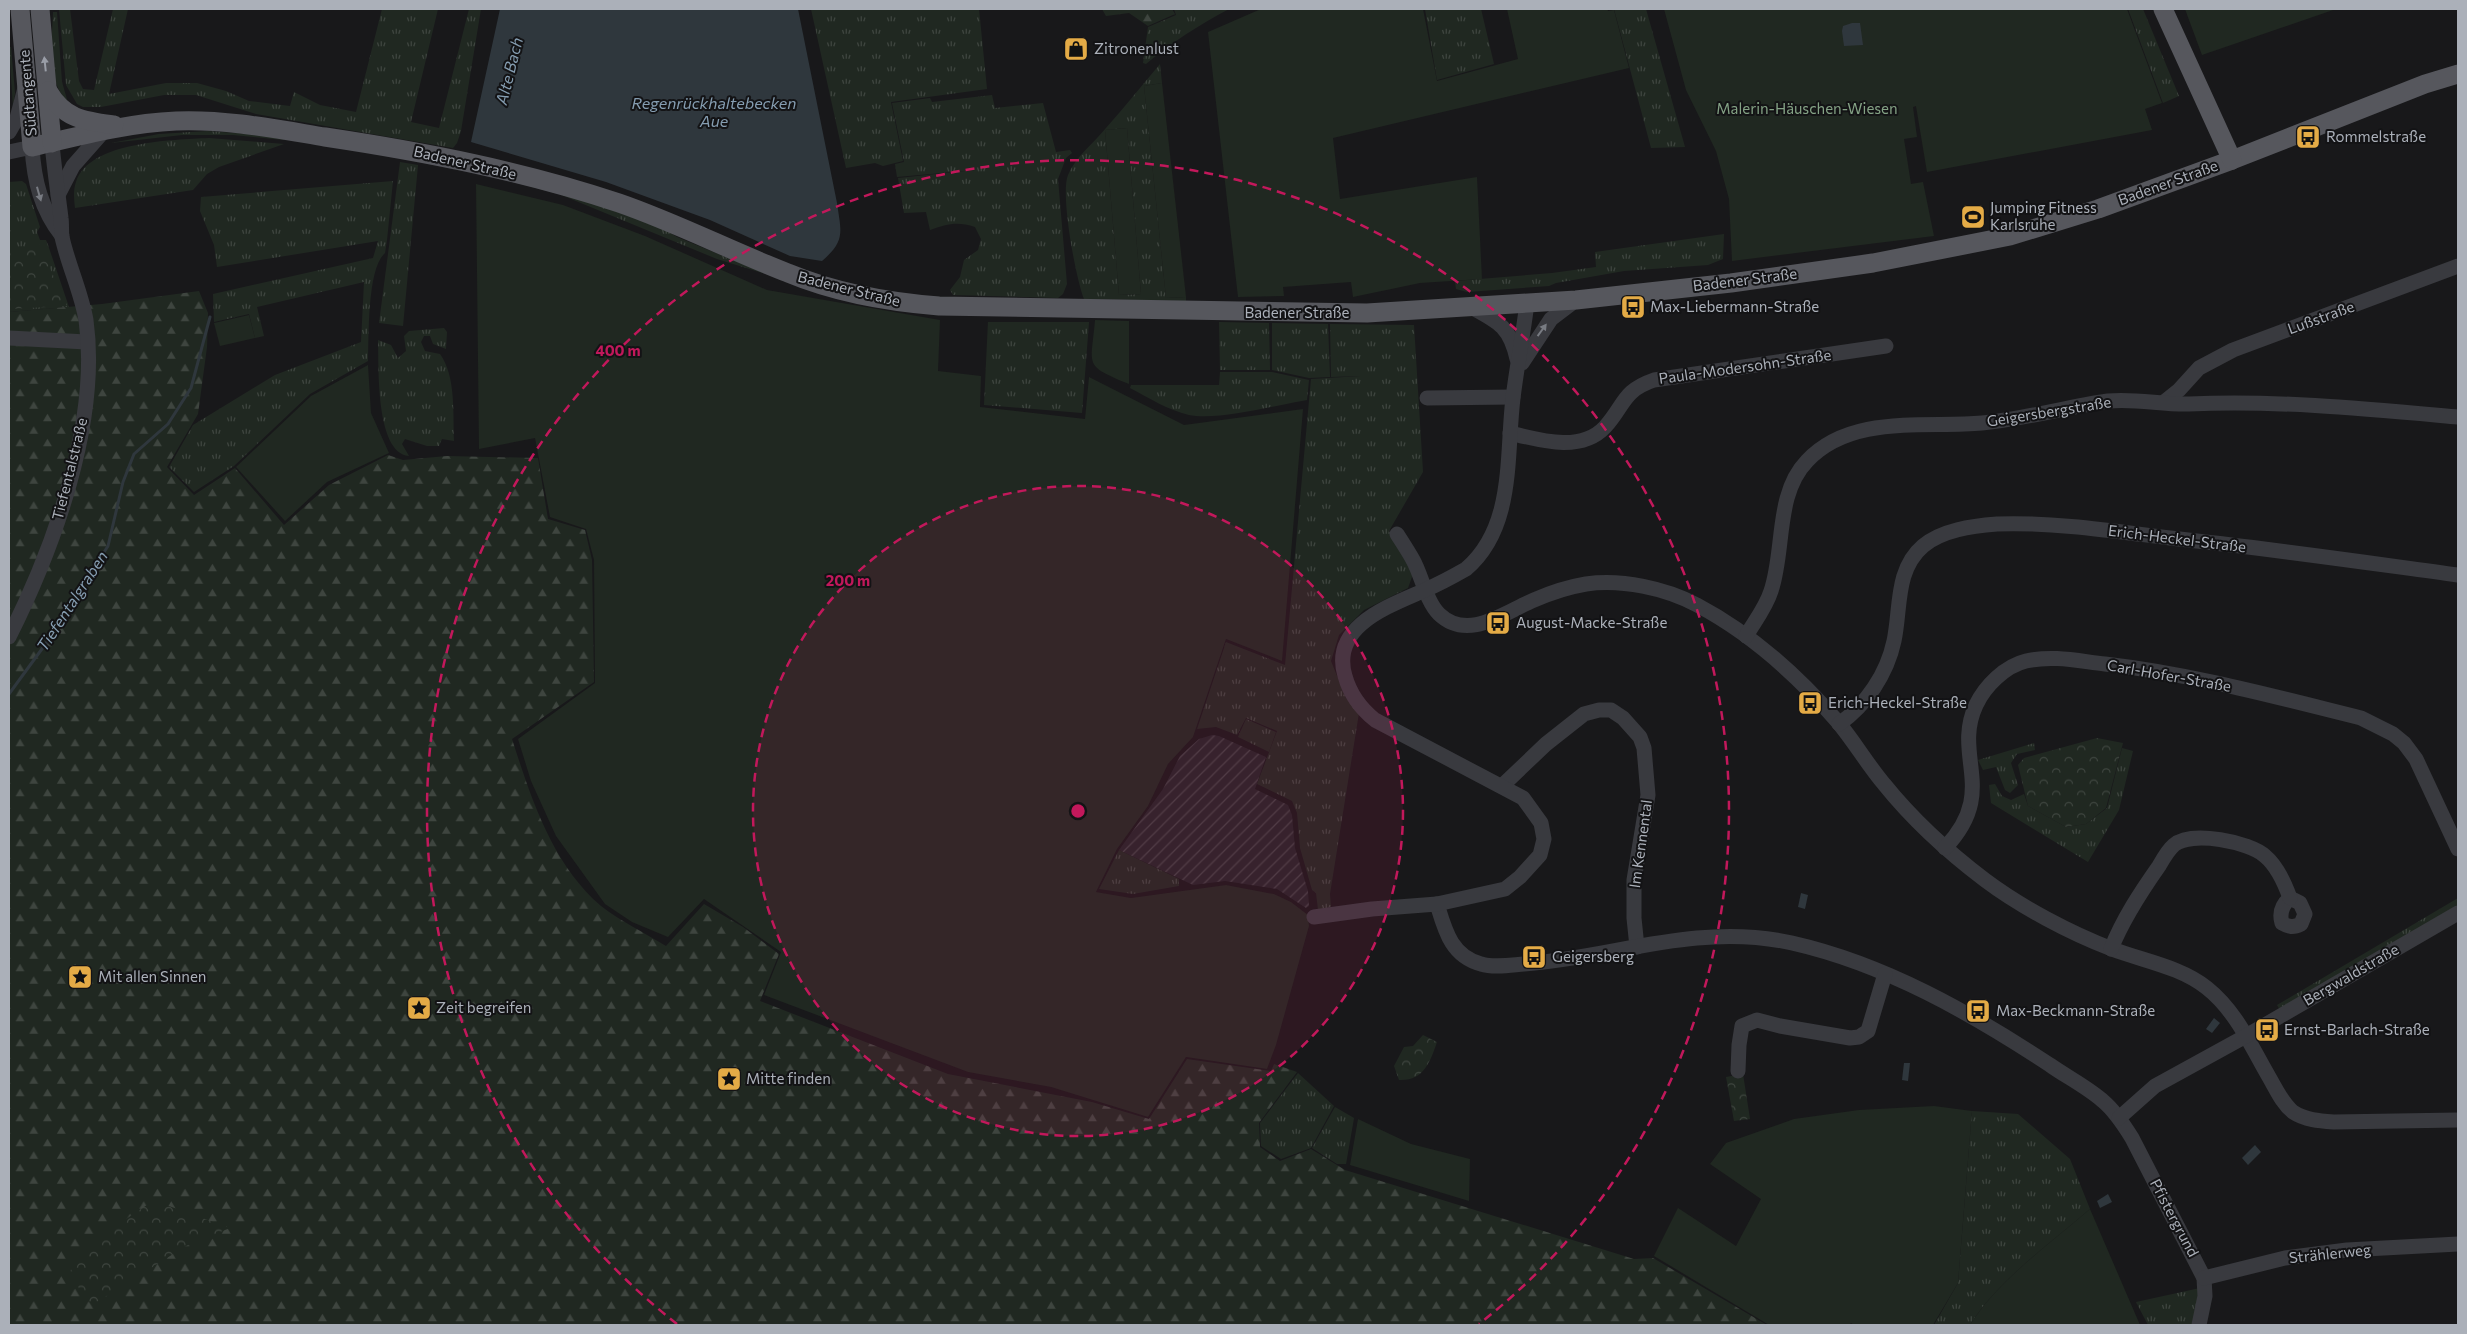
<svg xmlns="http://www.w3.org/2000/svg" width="2467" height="1334" viewBox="0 0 2467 1334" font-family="Commissioner,sans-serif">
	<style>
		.industrial { fill: url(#industrial-furrows) }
		.grass { fill: url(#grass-tufts); fill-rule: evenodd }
		.forest { fill: url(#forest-firs) }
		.park { fill: url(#park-crowns) }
		.garden { fill: #202821 }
		.water { fill: #2f373d }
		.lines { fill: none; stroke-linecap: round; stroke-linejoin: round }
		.stream { stroke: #2f373d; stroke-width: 3 }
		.minor { stroke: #393a3f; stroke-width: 15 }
		.major { stroke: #56575d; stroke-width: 19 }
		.oneway { fill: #9a9ea7 }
		.oneway2 { fill: #787b82 }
		.ring { fill: none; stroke: #c2185b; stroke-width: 2.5; stroke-dasharray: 9 6 }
		.labels { text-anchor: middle; stroke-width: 4; stroke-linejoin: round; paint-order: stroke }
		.poi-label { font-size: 15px; fill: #abb0b9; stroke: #131315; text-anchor: start }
		.street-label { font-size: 15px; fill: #abb0b9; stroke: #131315 }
		.park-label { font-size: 15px; fill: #84a285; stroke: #131315 }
		.water-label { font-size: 16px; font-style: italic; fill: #859db1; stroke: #131315 }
		.centre { fill: #c2185b; stroke: #131315; stroke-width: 2.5 }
		.ring-label { font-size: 15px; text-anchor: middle; font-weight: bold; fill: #c2185b; stroke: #131315; stroke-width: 4; stroke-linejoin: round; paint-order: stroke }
	</style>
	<defs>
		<pattern id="industrial-furrows" width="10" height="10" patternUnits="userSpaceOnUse" patternTransform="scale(1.25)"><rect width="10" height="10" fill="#242427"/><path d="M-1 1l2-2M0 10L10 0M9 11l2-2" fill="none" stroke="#414144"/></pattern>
		<pattern id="grass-tufts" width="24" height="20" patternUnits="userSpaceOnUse" patternTransform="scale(1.25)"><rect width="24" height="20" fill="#202821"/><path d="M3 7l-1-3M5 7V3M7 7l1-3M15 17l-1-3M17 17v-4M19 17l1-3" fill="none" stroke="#3e453f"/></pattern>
		<pattern id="forest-firs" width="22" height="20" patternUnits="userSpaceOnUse" patternTransform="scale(1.25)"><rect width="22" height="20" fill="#202821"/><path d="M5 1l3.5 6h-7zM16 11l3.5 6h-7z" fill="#3e453f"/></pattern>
		<pattern id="park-crowns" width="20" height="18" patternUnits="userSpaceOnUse" patternTransform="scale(1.25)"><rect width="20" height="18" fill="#202821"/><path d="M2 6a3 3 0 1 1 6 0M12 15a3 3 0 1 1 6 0" fill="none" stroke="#3e453f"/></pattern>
	</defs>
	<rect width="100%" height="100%" fill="#18181a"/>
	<polygon class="industrial" points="1212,735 1219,736 1266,757 1255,789 1288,805 1292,815 1295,848 1308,891 1309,906 1306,908 1277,889 1225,881 1193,885 1119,850 1163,789 1180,756 1199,739"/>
	<g class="grass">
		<polygon points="59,9 70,9 79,81 83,89 94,90 113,9 128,9 109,94 166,83 197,83 226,91 249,101 290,106 294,92 320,105 356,112 382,9 438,9 411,122 439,128 469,9 481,9 461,131 457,143 453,148 256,114 196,95 164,95 101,107 83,107 77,104 66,85"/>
		<polygon points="811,9 979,9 987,89 891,102 903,161 883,166 875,163 846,168"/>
		<path d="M1174,9h55c-30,16 -57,33 -83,55l-3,-1 5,-36 28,-12z"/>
		<polygon points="1425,9 1481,9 1494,64 1437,80"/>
		<polygon points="1607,9 1646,9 1685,147 1651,148 1614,9"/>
		<polygon points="2128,9 2143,9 2179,96 2163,103"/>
		<path d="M53,12h4l5,70 6,21c-23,-27 -16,-57 -15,-91z"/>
		<polygon points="9,47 11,47 15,93 13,107"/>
		<path d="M1160,64l2,19 -18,3 22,212 20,-1v4l-102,-2c-8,-20 -24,-104 -16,-124 8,-19 25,-31 38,-47 19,-21 36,-43 54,-64zM1127,128l14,166 -22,1 -14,-165z"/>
		<path d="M992,95l3,13 48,-5 13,49 14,-2 2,3 -6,5 -8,21 9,105 -4,10 -5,4 -105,-3 -3,-5 10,-13 4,-17 14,-10 3,-11 -6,-12c-17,-6 -29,-3 -45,3l-4,-18 -22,1 -6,-35 77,-8 -78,7 -2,-13 9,-2 -12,-59 38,-5 2,4z"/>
		<polygon points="207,131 284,136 284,140 233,135 182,135 111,143 159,134"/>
		<path d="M209,138l75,6 -65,23 -12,7 -14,16 -118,18c-1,-9 -2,-17 1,-26 13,-41 98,-42 133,-44z"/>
		<polygon points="400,162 418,165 403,326 379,323"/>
		<polygon points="470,171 560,192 661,227 677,237 769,275 717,259 559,194"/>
		<polygon points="22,181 26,184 40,227 37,232 40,240 46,240 48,245 69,307 9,312 9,182"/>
		<path d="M393,181l-6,59 -5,1 5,-1 -2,13c-18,15 -16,84 -17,108l-58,33 -76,72 -40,26 -25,-25 24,-42 82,-50 86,-33 3,-60 -107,25 7,29 -9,2 -6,-24 -35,8 -1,-28 160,-36 5,-17 -161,26 -3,-22 -14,-34 1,-14z"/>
		<polygon points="1724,234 1723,259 1708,265 1624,271 1556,283 1549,286 1467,292 1456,289 1455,281 1552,273 1596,267 1595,252"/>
		<polygon points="988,322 1089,322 1082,413 984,405"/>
		<polygon points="1219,322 1269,323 1270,370 1220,370"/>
		<polygon points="1272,323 1328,324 1330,377 1309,378 1272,370"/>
		<polygon points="1330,324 1414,325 1423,472 1389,531 1413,574 1408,588 1364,610 1339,635 1331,661 1346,698 1359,713 1330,894 1331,907 1318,910 1316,893 1312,890 1300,848 1297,813 1292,801 1257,784 1277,731 1246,718 1237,735 1216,727 1197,729 1226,642 1285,665 1311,379 1361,376 1331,377"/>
		<path d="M444,328l3,4 -1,17 -13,-5 -3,-8h-6l-3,6 4,9 15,3c16,22 13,60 14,87l-12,-2 -3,7h-12l-22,-7 -3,5 7,12c-34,-3 -30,-91 -31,-116l13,5 7,13 8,-7 -2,-15 5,-5z"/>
		<path d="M1220,372h52l37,8 -2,20c-31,5 -89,21 -118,15 -21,-5 -40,-17 -59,-27l1,-3h88z"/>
		<polygon points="1246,719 1276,732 1269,752 1238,737"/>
		<polygon points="2034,743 2035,750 2017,754 2011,763 2018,785 2010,793 2005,790 1996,767 1983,770 1978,760"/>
		<polygon points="2122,748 2133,751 2119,810 2088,862 1991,803 1989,785 1995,784 2002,796 2011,800 2024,794 2028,806 2066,827 2086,824 2107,808"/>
		<polygon points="1119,850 1179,879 1179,886 1133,894 1099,889"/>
		<polygon points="2458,898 2458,907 2280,1010 2277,1005"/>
		<polygon points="1298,1073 1334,1106 1311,1148 1281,1159 1261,1146 1260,1123"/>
		<polygon points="1335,1107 1354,1118 1346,1164 1337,1164 1312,1148"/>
		<path d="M1972,1111l46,3 52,45 20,50c-40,35 -92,71 -120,116h-36l24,-42z"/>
		<polygon points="2200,1288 2193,1325 2148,1325 2136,1302"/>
	</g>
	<g class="forest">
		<polygon points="1102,9 1172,9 1175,14 1148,26 1129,13 1106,16"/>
		<path d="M199,291l9,22 -1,34 -9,67 -31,53 27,28 41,-27 49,57 45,-40 59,-30 15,5 44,-4 91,2 10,61 37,11 7,30 2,122 -82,57c19,59 40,125 89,167 19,15 44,27 65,40l38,-42 39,23 36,27 -19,47 188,73 144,28 57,17 38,-60 84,12 3,-7 23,8 -38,51 1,24 20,14 31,-12 34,21 289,89 19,-1 114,67h-1758v-1013l93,-8z"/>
	</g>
	<g class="park">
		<polygon points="39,244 67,306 9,309 9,253"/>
		<polygon points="2097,738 2123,743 2106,808 2086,824 2066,827 2028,806 2018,765 2024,758"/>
		<path d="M1423,1035l14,7c-7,20 -13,39 -38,38l-5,-14 10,-19 9,-1z"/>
		<polygon points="1743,1074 1750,1119 1734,1121 1726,1077"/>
		<polygon points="147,1205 169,1206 230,1228 186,1246 92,1305 80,1291 69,1264 117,1225"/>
	</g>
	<g class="garden">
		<polygon points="1261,9 1423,9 1437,81 1518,59 1507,9 1607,9 1608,11 1614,10 1629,68 1333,138 1340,199 1477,177 1482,279 1420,283 1353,297 1351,282 1283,287 1284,296 1238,297 1208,32"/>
		<polygon points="1664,9 2127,9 2162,103 2145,109 2152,130 1927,172 1916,106 1913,107 1917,137 1904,139 1911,184 1923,182 1934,236 1732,261 1729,199 1716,151 1686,90"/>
		<polygon points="2185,9 2336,9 2202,55"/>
		<polygon points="1162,83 1186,297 1166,298 1144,86"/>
		<polygon points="1127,128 1141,294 1119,295 1105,130"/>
		<polygon points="476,184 563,205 645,236 767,290 940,320 938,371 981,376 980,407 1085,419 1089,377 1184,425 1303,409 1282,661 1226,639 1193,737 1168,764 1148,806 1117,849 1096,892 1131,898 1226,885 1274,894 1291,902 1308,915 1309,926 1276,1045 1267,1069 1186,1057 1148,1117 1051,1087 968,1072 764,995 781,952 704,899 668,937 632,922 605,904 556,836 531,781 518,739 595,683 594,560 586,529 550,517 535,438 479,449"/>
		<polygon points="249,315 255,338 220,346 214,323"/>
		<path d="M1095,320l34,1v63c-46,-19 -38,-17 -34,-64z"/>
		<polygon points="368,365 371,413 389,453 327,482 285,521 236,467 311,396"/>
		<polygon points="1934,1106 1972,1111 1958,1283 1933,1325 1854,1325 1851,1323 1849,1325 1769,1325 1654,1256 1678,1208 1736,1246 1761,1199 1710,1164 1726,1143 1794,1119 1859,1110"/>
		<polygon points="1358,1119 1411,1144 1470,1159 1469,1201 1350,1165"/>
		<path d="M2090,1209l50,116h-170c28,-45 80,-81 120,-116z"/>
	</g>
	<g class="water">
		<path d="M500,9h298l39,194c4,29 9,37 -15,58l-32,-5 -80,-36 -104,-38 -135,-40z"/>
		<polygon points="1852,23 1860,23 1863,45 1844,46 1842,31 1843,26"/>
		<polygon points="1801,893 1808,895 1805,909 1798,907"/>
		<polygon points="2214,1018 2220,1023 2212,1033 2206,1029"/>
		<polygon points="1904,1063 1910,1063 1908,1081 1902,1080"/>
		<polygon points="2255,1145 2261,1152 2248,1165 2242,1158"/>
		<polygon points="2108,1194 2112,1202 2100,1208 2097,1201"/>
	</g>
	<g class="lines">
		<polyline class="stream" points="9,694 47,642 108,546 123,482 134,454 168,424 191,388 210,317"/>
		<g class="minor">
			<polyline points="9,132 17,118 25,88"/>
			<path d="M9,152l23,-5c2,34 9,62 30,89"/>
			<polyline points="58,195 73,166 103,132"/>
			<path d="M1471,307c28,15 39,20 46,52"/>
			<polyline points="9,338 87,342"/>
			<polyline points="1522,363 1551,319 1576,300"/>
			<polyline points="1427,398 1513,397"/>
			<polyline points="2164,402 2179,390 2199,368 2233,350 2458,266"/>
			<path d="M1510,433c29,7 71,20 95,-6 20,-22 17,-36 49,-47l232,-34"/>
			<path d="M1397,534c5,8 11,17 16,26 9,16 13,41 26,54 29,28 66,-2 95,-14 16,-7 34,-13 52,-16 36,-5 79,4 111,21 55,29 100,70 140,116 17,20 30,43 47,63 29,36 64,68 101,96 36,27 85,53 127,69 32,12 69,18 95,39 29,23 44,58 62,89 7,12 13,26 24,35 12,8 27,9 41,10l124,-2"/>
			<path d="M1746,636c9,-15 20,-29 25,-45 14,-41 4,-97 36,-130 44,-47 118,-33 175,-38 43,-4 84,-16 126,-22 27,-3 55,4 81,3 90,-4 180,5 269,13"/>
			<path d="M9,637c45,-90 91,-215 77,-317 -5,-29 -18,-55 -24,-83 -1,-6 0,-13 -1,-19 -3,-25 -7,-50 -9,-75"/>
			<path d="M1839,724c27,-19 48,-50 55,-83 7,-33 1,-71 29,-95 19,-16 49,-20 74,-22 58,-2 116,7 173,14 96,10 192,24 288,37"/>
			<polyline points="1503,785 1546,744 1584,714 1599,710 1611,710 1623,718 1640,737 1644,748 1648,795 1634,880 1634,918 1637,947"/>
			<path d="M1945,848c54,-57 7,-91 31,-143 9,-19 29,-39 50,-44 27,-6 52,0 79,3 87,10 171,33 256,54l32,16 11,9 12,16 42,90"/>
			<path d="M2290,898l10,5 5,11 -4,10c-8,4 -12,3 -19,-1 -3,-10 0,-18 8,-25z"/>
			<path d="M1437,904c8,26 14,52 44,60 13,4 30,1 43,0 59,-4 115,-21 173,-26 32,-3 64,-2 95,5 93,21 179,70 258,122 17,12 37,22 53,36 12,10 21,24 29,37l72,140 1,18 -6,29"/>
			<path d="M1314,917l58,-8 65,-5 68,-15 15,-12 20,-22 4,-16 -3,-16 -18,-25 -148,-78c-15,-12 -25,-26 -30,-44 -15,-50 44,-70 80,-86 14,-6 27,-13 41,-21 49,-42 40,-113 47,-171 4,-32 10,-63 14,-95"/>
			<path d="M2111,949c12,-30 29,-56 48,-83 4,-7 9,-16 15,-21 17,-15 76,-3 91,11 12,10 20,28 25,42"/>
			<polyline points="1738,1071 1739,1045 1742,1026 1757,1020 1780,1026 1850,1038 1859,1037 1868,1031 1885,974"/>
			<polyline points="2119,1118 2155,1086 2246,1036 2458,913"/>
			<polyline points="2204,1278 2285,1258 2347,1250 2458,1244"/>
		</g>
		<g class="major">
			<path d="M20,9l12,138c47,-11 96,-24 144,-26 50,-2 100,8 149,16 100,15 198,34 294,66 58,20 112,48 169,70 48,20 100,29 151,33l428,7 209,-13 155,-17 142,-20 137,-27 88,-27 134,-49 193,-76 33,-10"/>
			<polyline points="40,9 52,143"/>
			<polyline points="2163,9 2232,160"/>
			<path d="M48,91c16,28 36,30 66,34"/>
		</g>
	</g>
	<defs><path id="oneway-solid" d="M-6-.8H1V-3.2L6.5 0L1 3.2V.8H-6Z" transform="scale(1.25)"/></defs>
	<use class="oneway" href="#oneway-solid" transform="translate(45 64) rotate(-96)"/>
	<g class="oneway2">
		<use href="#oneway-solid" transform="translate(39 194) rotate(74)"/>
		<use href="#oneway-solid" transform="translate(1542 330) rotate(-54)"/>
	</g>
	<circle cx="1078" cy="811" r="325" fill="#c2185b" fill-opacity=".12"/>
	<g class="ring">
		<circle cx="1078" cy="811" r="325"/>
		<path d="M677 1324A651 651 0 1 1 1479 1324"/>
	</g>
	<defs>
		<symbol id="shop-square" viewBox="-11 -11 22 22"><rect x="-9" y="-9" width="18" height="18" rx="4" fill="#e4ab46" stroke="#131315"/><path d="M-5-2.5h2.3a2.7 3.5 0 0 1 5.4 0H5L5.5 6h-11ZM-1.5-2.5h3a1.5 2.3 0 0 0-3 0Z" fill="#111"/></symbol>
		<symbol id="bus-square" viewBox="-11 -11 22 22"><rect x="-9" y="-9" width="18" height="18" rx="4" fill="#e4ab46" stroke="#131315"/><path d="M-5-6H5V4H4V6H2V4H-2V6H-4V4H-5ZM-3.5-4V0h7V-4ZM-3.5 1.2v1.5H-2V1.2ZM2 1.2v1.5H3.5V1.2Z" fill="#111"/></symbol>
		<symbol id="stadium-square" viewBox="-11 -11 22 22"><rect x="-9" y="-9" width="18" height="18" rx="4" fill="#e4ab46" stroke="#131315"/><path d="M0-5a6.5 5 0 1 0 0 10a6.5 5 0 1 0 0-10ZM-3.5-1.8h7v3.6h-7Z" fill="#111"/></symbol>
		<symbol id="sight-square" viewBox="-11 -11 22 22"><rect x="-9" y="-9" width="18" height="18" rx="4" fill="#e4ab46" stroke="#131315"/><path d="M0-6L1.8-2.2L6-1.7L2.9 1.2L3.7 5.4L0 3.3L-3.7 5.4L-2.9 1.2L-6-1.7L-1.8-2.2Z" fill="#111"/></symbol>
	</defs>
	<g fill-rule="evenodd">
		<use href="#shop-square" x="1062" y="35" width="28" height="28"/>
		<use href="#bus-square" x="2294" y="123" width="28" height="28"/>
		<use href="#stadium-square" x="1959" y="203" width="28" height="28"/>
		<use href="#bus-square" x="1619" y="293" width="28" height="28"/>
		<use href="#bus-square" x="1484" y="609" width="28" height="28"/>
		<use href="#bus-square" x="1796" y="689" width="28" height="28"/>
		<use href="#bus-square" x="1520" y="943" width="28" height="28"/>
		<use href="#sight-square" x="66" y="963" width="28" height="28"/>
		<use href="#sight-square" x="405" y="994" width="28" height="28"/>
		<use href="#bus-square" x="1964" y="997" width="28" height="28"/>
		<use href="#bus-square" x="2253" y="1016" width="28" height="28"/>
		<use href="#sight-square" x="715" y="1065" width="28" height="28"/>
	</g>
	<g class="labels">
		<g class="poi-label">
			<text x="1094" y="54">Zitronenlust</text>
			<text x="2326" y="142">Rommelstraße</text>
			<text x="1990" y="213">Jumping Fitness<tspan x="1990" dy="17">Karlsruhe</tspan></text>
			<text x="1650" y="312">Max-Liebermann-Straße</text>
			<text x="1516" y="628">August-Macke-Straße</text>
			<text x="1828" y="708">Erich-Heckel-Straße</text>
			<text x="1552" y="962">Geigersberg</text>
			<text x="98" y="982">Mit allen Sinnen</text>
			<text x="436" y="1013">Zeit begreifen</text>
			<text x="1996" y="1016">Max-Beckmann-Straße</text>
			<text x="2284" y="1035">Ernst-Barlach-Straße</text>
			<text x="746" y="1084">Mitte finden</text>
		</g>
		<g class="street-label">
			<text transform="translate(28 93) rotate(-95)" y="5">Südtangente</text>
			<text transform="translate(465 163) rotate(13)" y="5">Badener Straße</text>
			<text transform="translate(2168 183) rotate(-20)" y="5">Badener Straße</text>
			<text transform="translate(1745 280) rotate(-7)" y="5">Badener Straße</text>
			<text transform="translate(849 289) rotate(14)" y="5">Badener Straße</text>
			<text x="1297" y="318">Badener Straße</text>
			<text transform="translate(2321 318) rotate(-20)" y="5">Lußstraße</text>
			<text transform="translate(1745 367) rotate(-8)" y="5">Paula-Modersohn-Straße</text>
			<text transform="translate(2049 412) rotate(-9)" y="5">Geigersbergstraße</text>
			<text transform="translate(70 469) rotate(-76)" y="5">Tiefentalstraße</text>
			<text transform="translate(2177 539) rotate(7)" y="5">Erich-Heckel-Straße</text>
			<text transform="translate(2169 676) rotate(10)" y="5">Carl-Hofer-Straße</text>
			<text transform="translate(1641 844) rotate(-82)" y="5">Im Kennental</text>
			<text transform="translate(2351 975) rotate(-30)" y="5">Bergwaldstraße</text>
			<text transform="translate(2174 1218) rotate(62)" y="5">Pfistergrund</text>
			<text transform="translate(2330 1254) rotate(-6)" y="5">Strählerweg</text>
		</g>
		<g class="park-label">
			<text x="1807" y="114">Malerin-Häuschen-Wiesen</text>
		</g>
		<g class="water-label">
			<text transform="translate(509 71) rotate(-76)" y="6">Alte Bach</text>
			<text x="714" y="109">Regenrückhaltebecken<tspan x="714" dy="18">Aue</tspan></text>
			<text transform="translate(72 601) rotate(-57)" y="6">Tiefentalgraben</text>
		</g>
	</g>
	<circle cx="1078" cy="811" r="8" class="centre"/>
	<g class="ring-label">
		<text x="618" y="356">400 m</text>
		<text x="848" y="586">200 m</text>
	</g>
	<rect width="2467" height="1334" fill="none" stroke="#abb0b9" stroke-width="20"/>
</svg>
